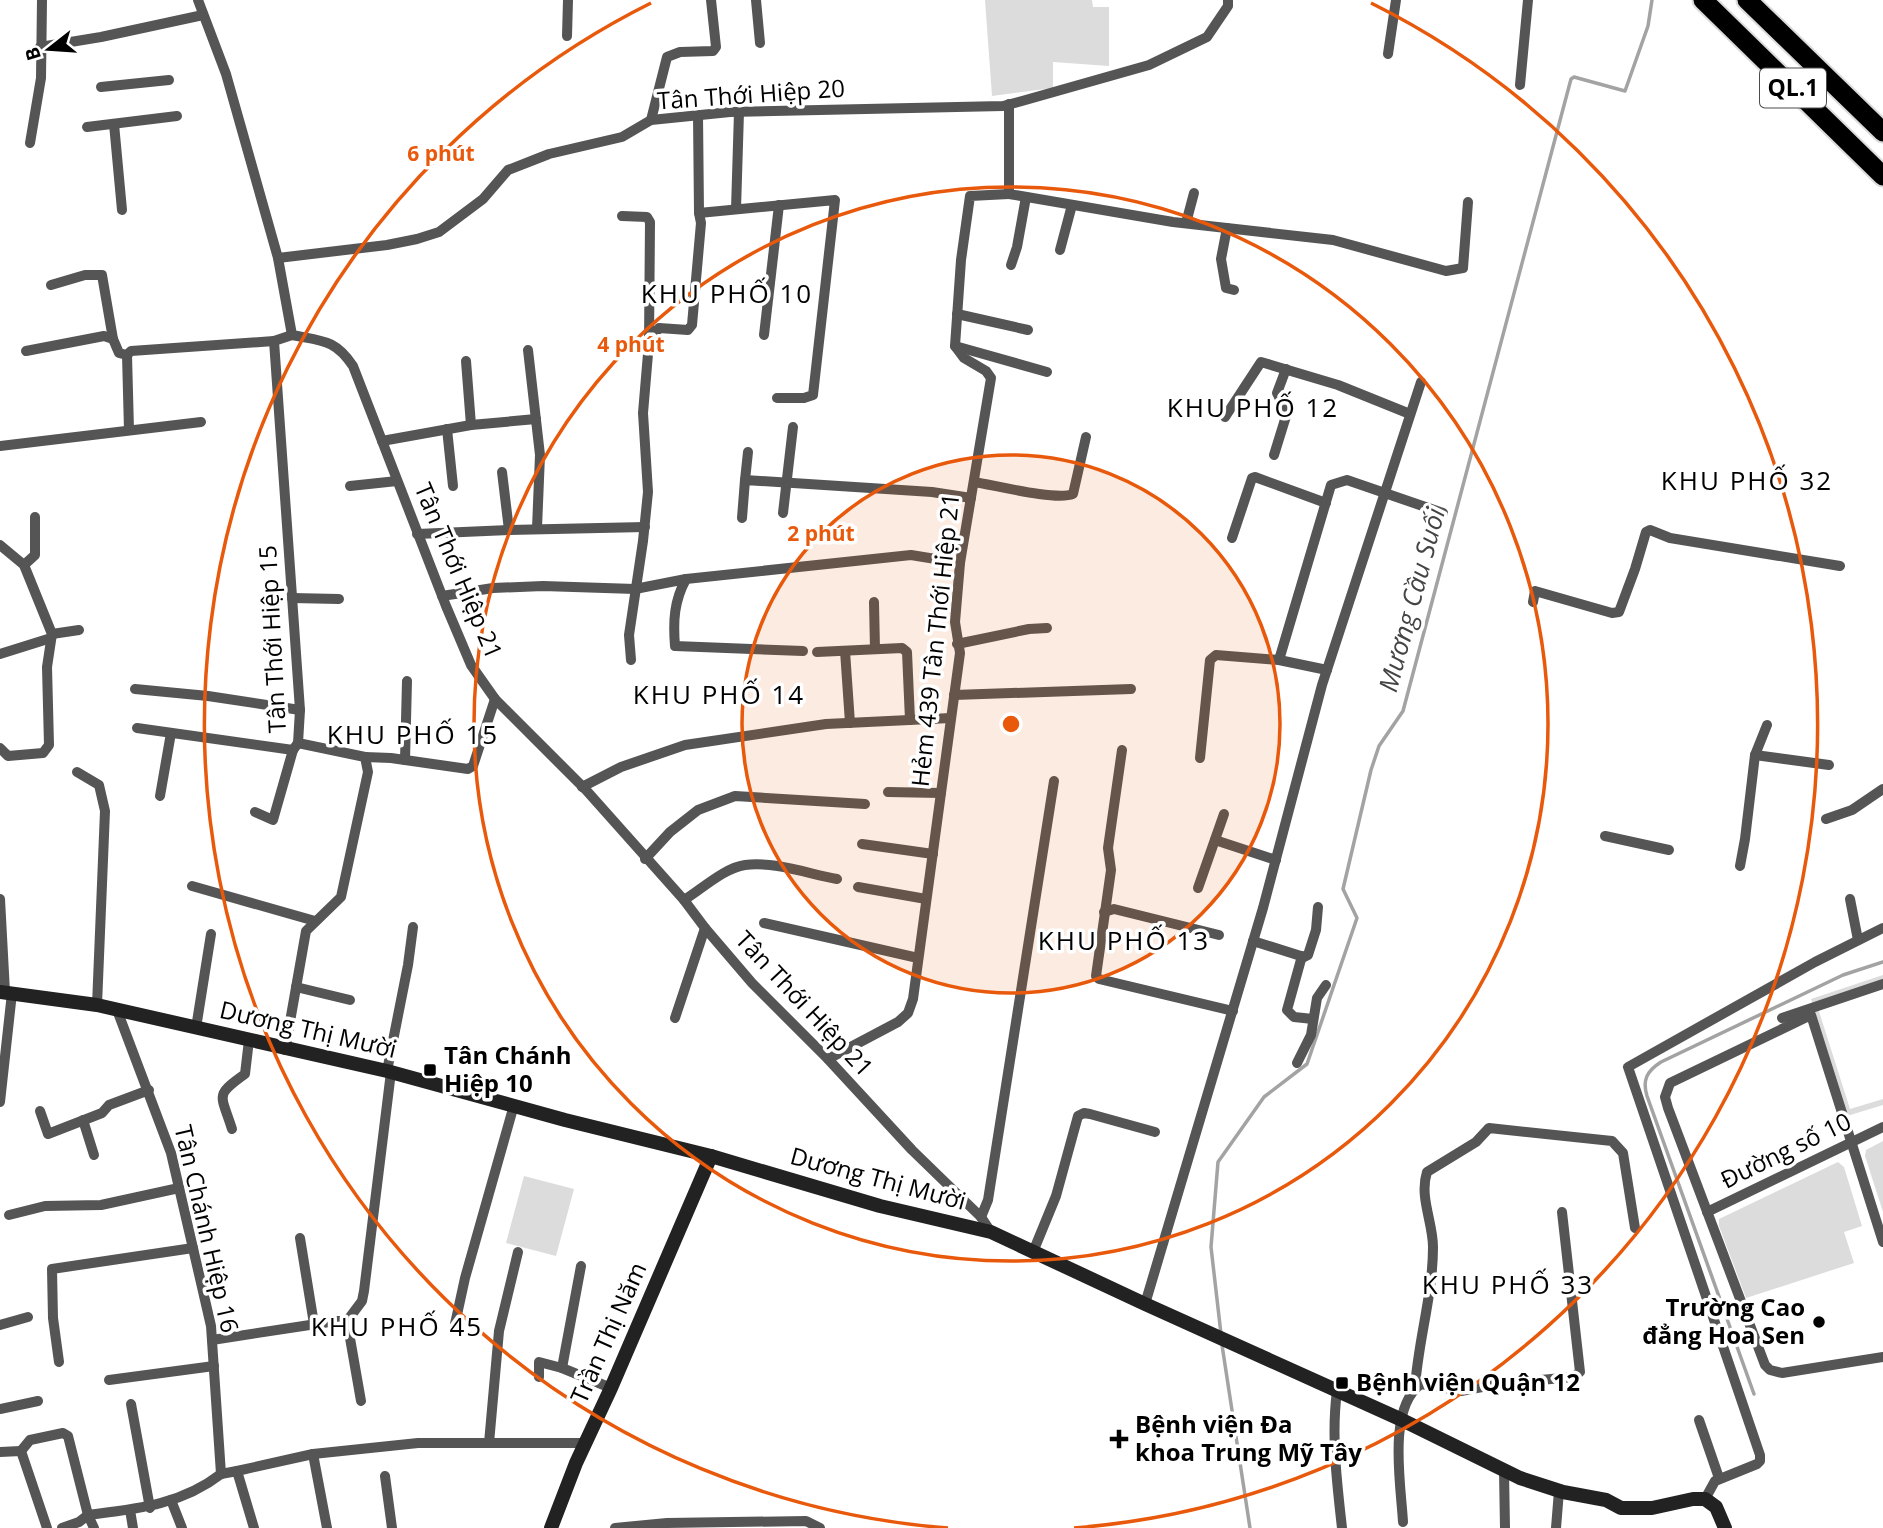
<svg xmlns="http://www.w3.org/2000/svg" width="1883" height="1528" viewBox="0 0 1883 1528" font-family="'Open Sans',sans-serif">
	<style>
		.green { fill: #dcdcdc }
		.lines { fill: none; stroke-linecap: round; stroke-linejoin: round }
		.stream { stroke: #a3a3a3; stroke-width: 3.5 }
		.highway-casing { stroke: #dbdbdb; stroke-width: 23 }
		.street { stroke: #555; stroke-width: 10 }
		.secondary { stroke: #222; stroke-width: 14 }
		.highway { stroke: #000; stroke-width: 19 }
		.ring { fill: none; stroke: #e8590c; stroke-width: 3.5 }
		.poi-dot { fill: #000; stroke: #fff; stroke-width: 2.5 }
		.labels { text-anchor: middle; stroke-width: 7; stroke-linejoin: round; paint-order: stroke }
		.shield { fill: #fff; stroke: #4c4c4c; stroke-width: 2 }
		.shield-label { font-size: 23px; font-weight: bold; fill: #000 }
		.street-label { font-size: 24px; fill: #000; stroke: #fff }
		.poi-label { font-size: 24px; font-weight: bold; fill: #000; stroke: #fff; text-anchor: start }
		.neighbourhood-label { font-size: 26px; letter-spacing: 2px; fill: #000; stroke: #fff }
		.water-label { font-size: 26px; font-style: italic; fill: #444; stroke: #fff }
		.centre { fill: #e8590c; stroke: #fff; stroke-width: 3.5 }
		.ring-label { font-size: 21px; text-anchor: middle; font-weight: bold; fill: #e8590c; stroke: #fff; stroke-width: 7; stroke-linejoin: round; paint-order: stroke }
	</style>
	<rect width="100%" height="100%" fill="#fff"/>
	<g class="green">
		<polygon points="985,0 1092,0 1093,7 1109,7 1109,66 1053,62 1053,88 992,96"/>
		<polygon points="1883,975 1883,980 1816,1002 1850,1109 1883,1099 1883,1105 1847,1116 1811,999"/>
		<polygon points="1883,1141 1883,1212 1865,1156 1866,1150"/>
		<polygon points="1838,1162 1844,1167 1862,1226 1844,1232 1854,1263 1746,1298 1719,1226 1719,1219"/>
		<polygon points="524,1176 574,1189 556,1256 506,1243"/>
	</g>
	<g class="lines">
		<g class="stream">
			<polyline points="1221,1334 1211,1247 1218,1162 1264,1097 1307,1064 1357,918 1343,889 1371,770 1379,746 1403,711 1571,79 1574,77 1625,91 1648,26 1652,0"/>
			<polyline points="1222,1345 1250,1528"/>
			<path d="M1754,1394l-107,-298c-5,-16 0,-25 14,-34l182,-87 40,-13"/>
		</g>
		<defs>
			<g id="highway">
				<polyline points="1703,0 1883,176"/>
				<polyline points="1747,0 1883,132"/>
			</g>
		</defs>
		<use href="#highway" class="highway-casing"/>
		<g class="street">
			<path d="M198,0l28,74 52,184 14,77c30,6 43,4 61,31l93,240 25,59 24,34 91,91 98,110 21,28 47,55 76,76 84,91 69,67 10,15"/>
			<polyline points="756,0 760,43"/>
			<polyline points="567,36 568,0"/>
			<polyline points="40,47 101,37 203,15"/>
			<polyline points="1388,54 1396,0"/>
			<polyline points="1520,85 1528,0"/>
			<polyline points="101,87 169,80"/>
			<polyline points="1009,104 1009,194 1173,222 1333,240 1446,271 1463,268 1468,202"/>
			<polyline points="698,115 699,213"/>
			<polyline points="651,120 667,57 680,52 713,51 716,47 711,0"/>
			<polyline points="114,124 122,210"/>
			<polyline points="87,127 177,116"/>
			<polyline points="30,143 41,78 42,0"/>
			<polyline points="736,209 739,112"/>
			<polyline points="622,216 647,217 650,222 649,342"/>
			<polyline points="1186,223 1194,193"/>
			<polyline points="1227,228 1221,259 1226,288 1234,290"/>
			<polyline points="1060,250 1072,205"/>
			<polyline points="278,258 387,245 417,239 439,232 483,199 508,170 549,154 622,137 651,120 730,112 1003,106 1022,101 1149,65 1207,37 1228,6 1228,0"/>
			<polyline points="1011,265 1017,247 1026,197"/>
			<polyline points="51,285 85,275 102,275 113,339 119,353 127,355"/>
			<polyline points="957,314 1028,330"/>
			<polyline points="764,335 779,205"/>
			<polyline points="955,346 1047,372"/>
			<polyline points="528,350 540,455 537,528"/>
			<polyline points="26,351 104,336 113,339"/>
			<polyline points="466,361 471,425"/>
			<polyline points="1225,417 1261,362 1338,385 1410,414"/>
			<polyline points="447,429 453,486"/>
			<polyline points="129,430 127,355 131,351 274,341"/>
			<polyline points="382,441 471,425 536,419"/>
			<polyline points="0,446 201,422"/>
			<polyline points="1274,455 1287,413 1277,393 1286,369"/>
			<polyline points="502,472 509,530 645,527"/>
			<polyline points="745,480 748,452"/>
			<path d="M974,482c20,3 82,19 99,12l13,-57"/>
			<polyline points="350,486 397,481"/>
			<polyline points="783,513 793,427"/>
			<polyline points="742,518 745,480 932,492 971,498"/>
			<polyline points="417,534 509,530"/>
			<polyline points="1232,538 1252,478 1255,477 1326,503"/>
			<polyline points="0,545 24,565 52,634 79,630"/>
			<polyline points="24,565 35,555 35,517"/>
			<polyline points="442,596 493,588 543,586 635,589 686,579"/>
			<polyline points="292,598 339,599"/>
			<polyline points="874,602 875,649"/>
			<polyline points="1533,602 1535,591 1612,613 1619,612 1635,569 1646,532 1650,530 1670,538 1840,566"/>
			<polyline points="957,644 1029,629 1047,628"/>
			<path d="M803,651l-128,-5c-2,-25 -1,-45 11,-67l225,-24 49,8"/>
			<polyline points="845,651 850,723"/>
			<polyline points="817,652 902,648 907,652 910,720"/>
			<polyline points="0,654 51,638"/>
			<polyline points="631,660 629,635 643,541 648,492 643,413 649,342 659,328 688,330 692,325 701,223 699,213 835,200 813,395 804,398 777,398"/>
			<polyline points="1279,660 1327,670"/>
			<polyline points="135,689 208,696 300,710"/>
			<polyline points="954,695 1131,689"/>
			<polyline points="137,728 293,750 298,743"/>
			<polyline points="0,748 8,756 43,753 49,745 47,667 52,634"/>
			<polyline points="1122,750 1108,848 1111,870 1096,976 1099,979 1233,1011"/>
			<polyline points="1755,755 1829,765"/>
			<polyline points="365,757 391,758 468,769 473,766 495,699"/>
			<polyline points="1200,758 1210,660 1216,655 1279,660 1331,485 1347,480 1443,513"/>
			<polyline points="405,760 407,681"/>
			<polyline points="77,772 99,785 105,811 97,1005"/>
			<polyline points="582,787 621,767 685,745 826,724 951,718"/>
			<polyline points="888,792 941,793"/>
			<polyline points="160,796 171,733"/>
			<polyline points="255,812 273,820 293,750"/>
			<polyline points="1826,819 1852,810 1883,789"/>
			<polyline points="1605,836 1669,850"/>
			<polyline points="1215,840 1276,860"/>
			<polyline points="862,844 933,854"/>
			<polyline points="645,859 670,832 698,810 735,796 865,804"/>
			<polyline points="1740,866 1745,839 1755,755 1767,725"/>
			<polyline points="192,886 315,921"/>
			<polyline points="858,887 926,899"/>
			<polyline points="1198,888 1224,814"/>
			<polyline points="0,899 5,992"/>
			<polyline points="1850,899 1858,940"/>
			<path d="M684,900c18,-11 40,-32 61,-35 29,-4 64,9 92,14"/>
			<polyline points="1104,912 1114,909 1219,935"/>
			<polyline points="764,923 918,958"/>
			<polyline points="1253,941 1304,957 1308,955 1316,930 1318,907"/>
			<polyline points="1302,956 1287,1010 1294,1017 1313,1019"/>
			<polyline points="296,987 350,1000"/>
			<polyline points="117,1010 171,1153 211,1326 221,1474 237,1471 254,1528"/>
			<polyline points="675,1018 705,928"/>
			<polyline points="1782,1018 1883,984"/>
			<polyline points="196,1028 211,934"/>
			<polyline points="285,1050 306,931 341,897 368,772 365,757 298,743 300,710 274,341 292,335"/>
			<polyline points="828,1059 898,1022 908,1013 913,999 960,653 955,622 960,563 991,378 986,371 964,358 955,346 961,260 970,196 1009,194"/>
			<polyline points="1297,1063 1311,1035 1317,998 1326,985"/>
			<polyline points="387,1071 408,965 413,927"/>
			<polyline points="0,1102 12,993"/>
			<polyline points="40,1111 48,1134 102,1113 109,1105 149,1090"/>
			<polyline points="83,1120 94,1155"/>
			<path d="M232,1129c-11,-35 -18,-33 13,-55l4,-34"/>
			<polyline points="1707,1212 1883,1127"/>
			<polyline points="9,1215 45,1206 101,1205 179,1188"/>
			<polyline points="981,1217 988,1200 1054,781"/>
			<polyline points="300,1238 314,1324"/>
			<polyline points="1883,1242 1811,1015 1670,1083 1665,1097 1668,1108 1765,1365 1770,1370 1782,1373 1883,1357"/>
			<polyline points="1033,1252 1056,1196 1078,1116 1084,1113 1090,1114 1155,1132"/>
			<polyline points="1145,1304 1263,908 1322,685 1421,382"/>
			<polyline points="347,1321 362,1301 364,1291 391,1072"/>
			<polyline points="455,1324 465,1278 514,1105"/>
			<polyline points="0,1325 28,1317"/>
			<polyline points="212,1340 336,1321 347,1321 361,1401"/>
			<polyline points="59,1362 53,1318 52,1269 193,1248"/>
			<polyline points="562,1368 581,1266"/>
			<polyline points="539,1377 539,1362 562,1368 611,1388"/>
			<polyline points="109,1380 214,1366"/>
			<path d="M1415,1388c3,-47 18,-93 18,-141 0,-25 -14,-50 -6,-75l49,-30 13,-14 123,13 11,12 12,75"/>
			<path d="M1337,1391c-6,45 0,92 5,137"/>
			<polyline points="131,1404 150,1508"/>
			<polyline points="0,1409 38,1401"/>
			<polyline points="1699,1420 1719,1478"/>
			<polyline points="489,1443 499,1331 518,1252"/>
			<path d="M21,1451l9,-11 33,-7 5,3 20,79c48,-6 93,-10 133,-41"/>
			<polyline points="0,1452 21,1451 47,1528"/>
			<polyline points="313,1454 327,1528"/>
			<polyline points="237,1471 313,1454 418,1443 585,1443"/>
			<polyline points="1504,1471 1505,1528"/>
			<polyline points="385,1476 392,1528"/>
			<polyline points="1705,1499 1715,1481 1757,1464 1760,1461 1760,1455 1628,1067 1815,962 1883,928"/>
			<polyline points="171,1500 182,1528"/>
			<polyline points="130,1510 133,1528"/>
			<path d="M1403,1522c-2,-37 -16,-114 18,-138l40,7 37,-7 75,-7 7,-5 -18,-160"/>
			<polyline points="62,1528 79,1522 88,1515 94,1528"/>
			<polyline points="615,1528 667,1523 806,1521 820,1528"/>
			<polyline points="1556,1528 1559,1491"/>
		</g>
		<g class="secondary">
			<polyline points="0,992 97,1005 387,1071 565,1120 711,1156 880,1206 991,1232 1145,1304 1400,1419 1520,1478 1563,1492 1606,1500 1621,1508 1652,1508 1693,1499 1705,1499 1716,1507 1725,1528"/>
			<polyline points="551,1528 576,1463 611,1388 711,1156"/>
		</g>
		<use href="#highway" class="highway"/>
	</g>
	<circle cx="1011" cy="724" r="269" fill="#e8590c" fill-opacity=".12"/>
	<g class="ring">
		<circle cx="1011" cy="724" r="269"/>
		<circle cx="1011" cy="724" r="537"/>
		<path d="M948 1528A806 806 0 0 1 651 3M1371 3A806 806 0 0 1 1074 1528"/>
	</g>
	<g class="poi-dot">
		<rect x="423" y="1063" width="14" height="14" rx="3.5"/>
		<circle cx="1819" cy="1322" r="7"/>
		<rect x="1335" y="1376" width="14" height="14" rx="3.5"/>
		<path d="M1115.5 1428.5h7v7h7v7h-7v7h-7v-7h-7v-7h7z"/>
	</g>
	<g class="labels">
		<rect class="shield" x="1760" y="68.5" width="66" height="39" rx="5"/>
		<g class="shield-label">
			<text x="1793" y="96">QL.1</text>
		</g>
		<g class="street-label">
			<text transform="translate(751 95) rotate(-4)" y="8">Tân Thới Hiệp 20</text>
			<text transform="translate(458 571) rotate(67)" y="8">Tân Thới Hiệp 21</text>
			<text transform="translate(273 639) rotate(-93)" y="8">Tân Thới Hiệp 15</text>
			<text transform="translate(936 640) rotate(-84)" y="8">Hẻm 439 Tân Thới Hiệp 21</text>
			<text transform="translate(804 1004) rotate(47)" y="8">Tân Thới Hiệp 21</text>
			<text transform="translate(308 1030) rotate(13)" y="8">Dương Thị Mười</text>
			<text transform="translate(1786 1151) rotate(-26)" y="8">Đường số 10</text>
			<text transform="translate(878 1179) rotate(15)" y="8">Dương Thị Mười</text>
			<text transform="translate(206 1229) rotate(77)" y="8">Tân Chánh Hiệp 16</text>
			<text transform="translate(609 1333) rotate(-66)" y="8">Trần Thị Năm</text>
		</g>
		<g class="poi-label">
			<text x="444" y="1064">Tân Chánh<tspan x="444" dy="28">Hiệp 10</tspan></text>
			<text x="1805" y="1316" text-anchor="end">Trường Cao<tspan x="1805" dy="28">đẳng Hoa Sen</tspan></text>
			<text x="1356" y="1391">Bệnh viện Quận 12</text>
			<text x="1135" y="1433">Bệnh viện Đa<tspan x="1135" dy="28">khoa Trung Mỹ Tây</tspan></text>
		</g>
		<g class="neighbourhood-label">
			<text x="727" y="303">KHU PHỐ 10</text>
			<text x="1253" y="417">KHU PHỐ 12</text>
			<text x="1747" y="490">KHU PHỐ 32</text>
			<text x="719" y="704">KHU PHỐ 14</text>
			<text x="413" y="744">KHU PHỐ 15</text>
			<text x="1124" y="950">KHU PHỐ 13</text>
			<text x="1508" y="1294">KHU PHỐ 33</text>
			<text x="397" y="1336">KHU PHỐ 45</text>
		</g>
		<g class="water-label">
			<text transform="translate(1412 600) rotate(-75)" y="9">Mương Cầu Suối</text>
		</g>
	</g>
	<circle cx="1011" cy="724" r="10" class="centre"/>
	<g class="ring-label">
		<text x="441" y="161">6 phút</text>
		<text x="631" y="352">4 phút</text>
		<text x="821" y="541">2 phút</text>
	</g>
	<g transform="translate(49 49) rotate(253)" stroke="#ffffff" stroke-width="5" paint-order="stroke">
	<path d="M0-5L12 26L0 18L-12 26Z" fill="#000000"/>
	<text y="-10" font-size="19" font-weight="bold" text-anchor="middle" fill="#000000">B</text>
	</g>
</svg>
